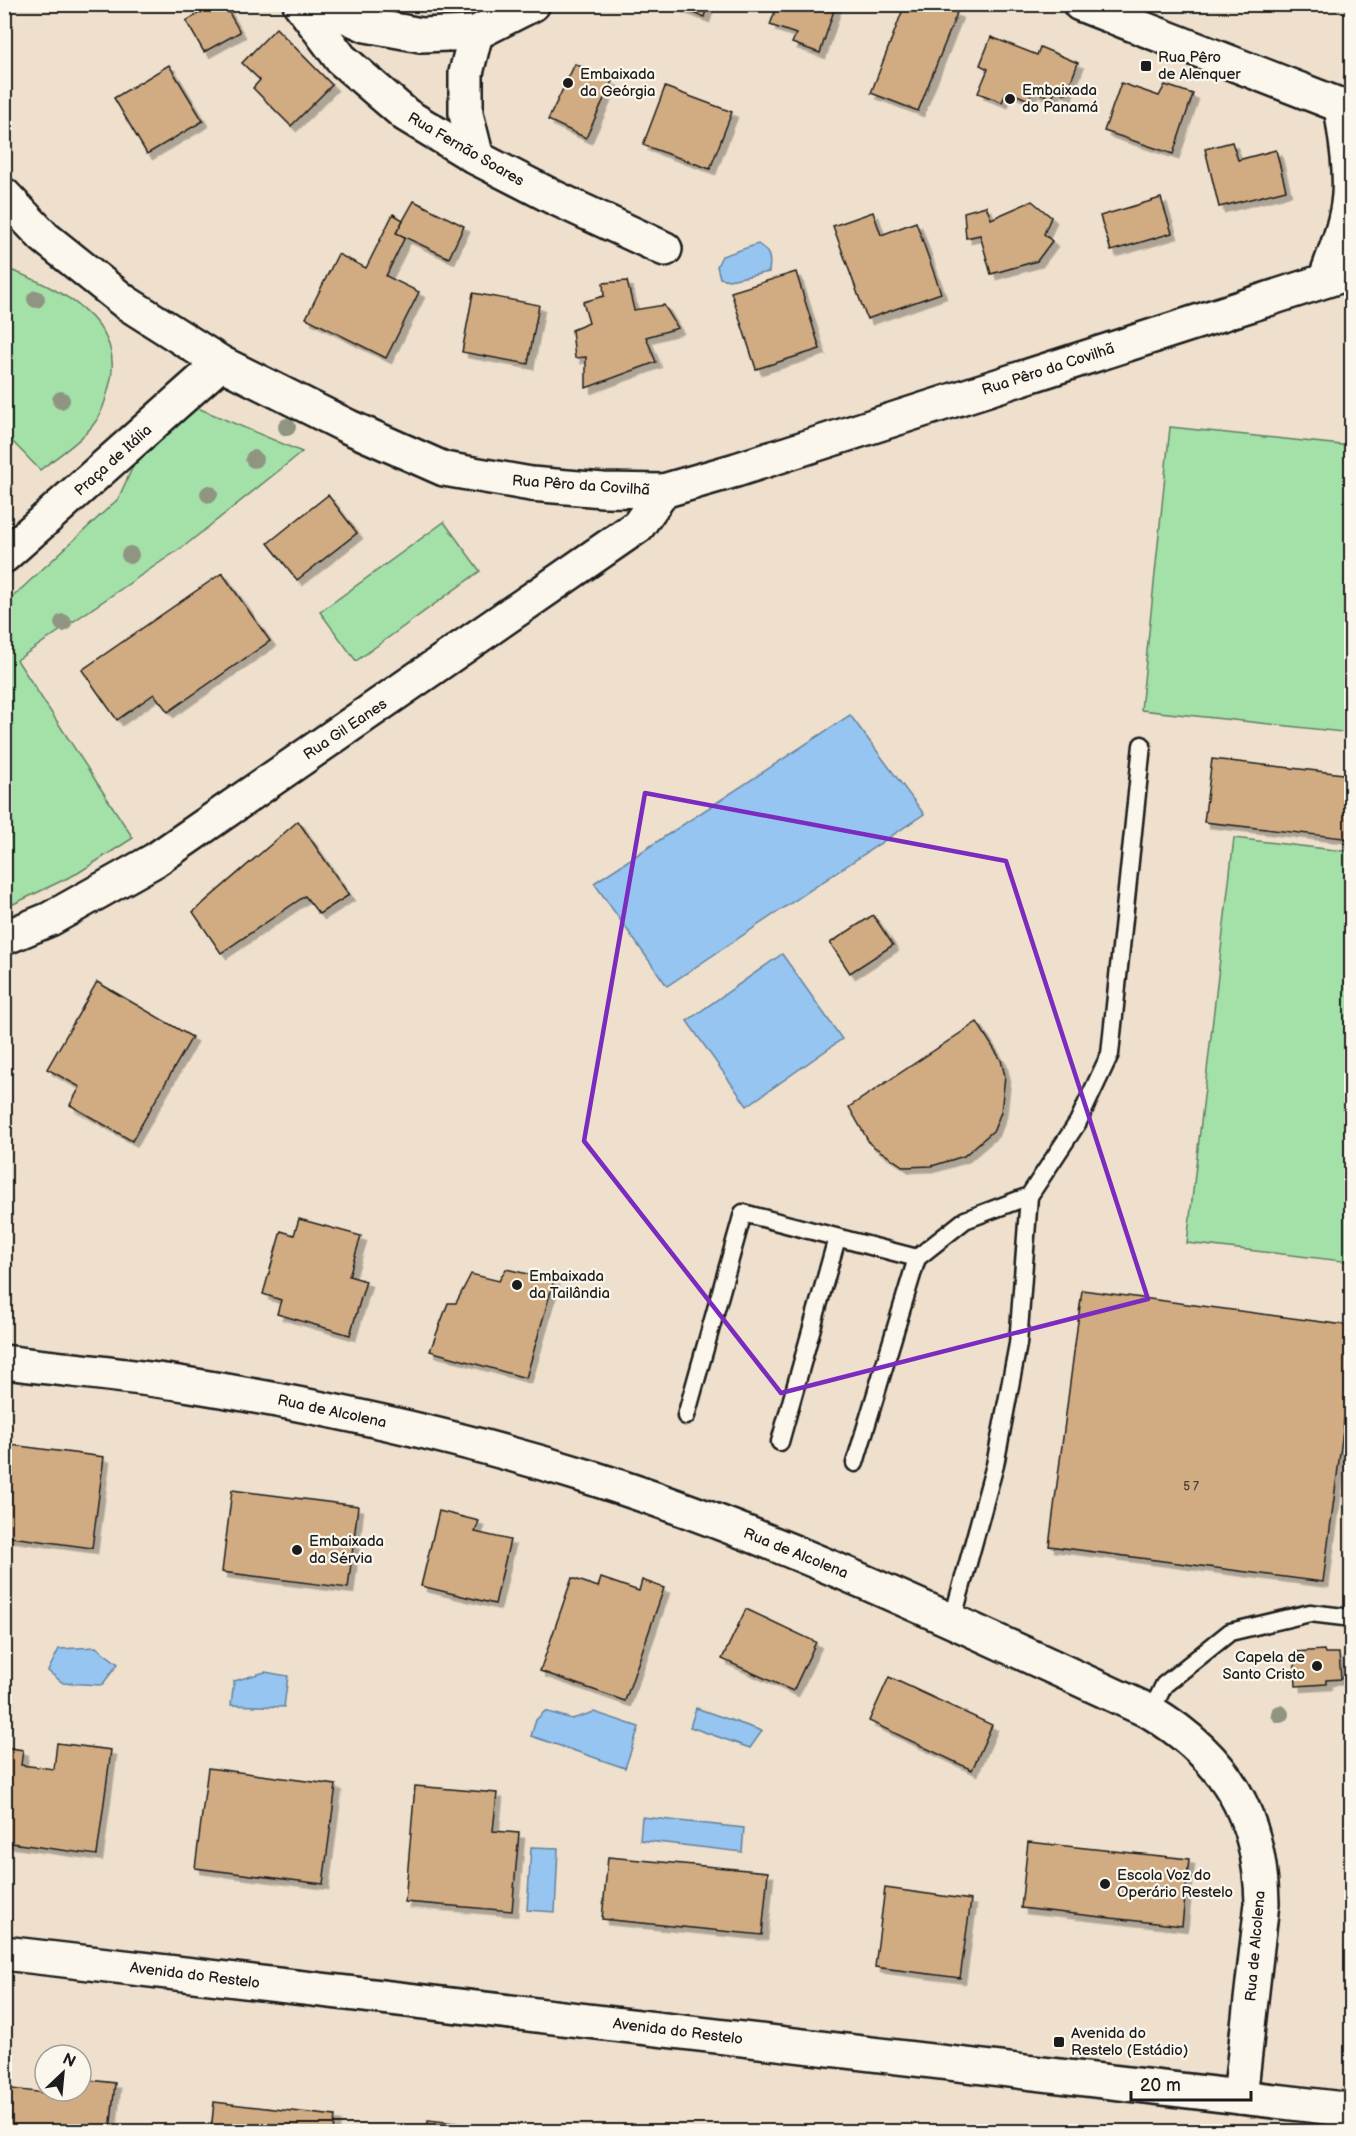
<svg xmlns="http://www.w3.org/2000/svg" width="1356" height="2136" viewBox="0 0 1356 2136" font-family="'Balsamiq Sans',sans-serif">
	<style>
		.green { fill: #a3e1a9; stroke: #607e62; stroke-width: 1.5 }
		.water { fill: #96c5f1; stroke: #65819c; stroke-width: 1.5 }
		.building { fill: #d1ac83; stroke: #1c1c1c; stroke-width: 1.5; filter: url(#shadow) }
		.lines { fill: none; stroke-linecap: round; stroke-linejoin: round }
		.service-casing { stroke: #1c1c1c; stroke-width: 21 }
		.minor-casing { stroke: #1c1c1c; stroke-width: 38 }
		.tertiary-casing { stroke: #1c1c1c; stroke-width: 38 }
		.service { stroke: #fbf7ec; stroke-width: 16 }
		.minor { stroke: #fbf7ec; stroke-width: 33 }
		.tertiary { stroke: #fbf7ec; stroke-width: 33 }
		.tree { fill: #909582 }
		.marked { fill: none; stroke: #7b2cbf; stroke-width: 4.5; stroke-linejoin: round }
		.poi-dot { fill: #1c1c1c; stroke: #fbf7ec; stroke-width: 2 }
		.labels { text-anchor: middle; stroke-width: 4.5; stroke-linejoin: round; paint-order: stroke }
		.number-label { font-size: 12px; fill: #494036 }
		.poi-label { font-size: 15px; fill: #1c1c1c; stroke: #fbf7ec; text-anchor: start }
		.street-label { font-size: 15px; fill: #1c1c1c; stroke: #fbf7ec }
	</style>
	<defs>
		<filter id="shadow"><feDropShadow dx="5.5" dy="5.5" stdDeviation="0" flood-color="#0004"/></filter>
	</defs>
	<rect width="100%" height="100%" fill="#eee0cc"/>
	<filter id="ink" filterUnits="userSpaceOnUse"><feTurbulence type="fractalNoise" baseFrequency=".0167" numOctaves="2"/><feDisplacementMap in="SourceGraphic" scale="12" xChannelSelector="R" yChannelSelector="G"/><feConvolveMatrix kernelMatrix="1 2 1 2 8 2 1 2 1" color-interpolation-filters="sRGB"/></filter>
	<g filter="url(#ink)">
		<g class="green">
			<path d="M5,268c50,18 124,52 104,119 -3,11 -6,25 -13,34 -14,20 -37,34 -56,49l-30,-31 -5,5z"/>
			<polygon points="193,406 302,452 187,544 17,660 133,838 78,873 5,908 5,604 118,499 135,462"/>
			<polygon points="1170,427 1351,446 1351,733 1141,710"/>
			<polygon points="444,522 480,571 356,661 320,612"/>
			<polygon points="1234,838 1351,852 1351,1262 1187,1243"/>
		</g>
		<g class="water">
			<path d="M758,244c12,8 13,14 11,28l-40,8 -9,-2 -3,-12 5,-10z"/>
			<polygon points="850,715 924,814 667,986 594,883"/>
			<polygon points="782,954 842,1039 747,1106 687,1021"/>
			<polygon points="96,1647 118,1664 102,1685 63,1683 48,1671 59,1649"/>
			<polygon points="265,1672 288,1676 284,1707 231,1705 234,1681"/>
			<polygon points="696,1708 762,1731 750,1748 690,1727"/>
			<polygon points="545,1711 572,1719 594,1712 639,1727 625,1768 531,1736 536,1720"/>
			<polygon points="642,1817 744,1828 742,1852 640,1840"/>
			<polygon points="531,1847 558,1848 555,1912 527,1910"/>
		</g>
		<g class="building">
			<polygon points="214,4 224,4 240,32 204,52 186,21"/>
			<polygon points="670,4 708,4 704,17"/>
			<polygon points="773,4 836,4 820,53 792,43 796,34 770,25 777,6"/>
			<polygon points="905,4 935,4 957,13 918,111 871,93"/>
			<polygon points="276,28 332,85 291,126 253,88 260,80 242,63"/>
			<polygon points="991,37 1037,55 1040,47 1078,63 1066,94 1056,90 1052,98 1032,90 1029,100 1007,91 1002,102 978,93 988,69 980,65"/>
			<polygon points="575,64 612,81 586,138 548,120"/>
			<polygon points="169,65 203,121 147,154 114,98"/>
			<polygon points="1121,83 1159,96 1165,85 1193,94 1173,154 1104,131"/>
			<polygon points="665,87 732,112 710,169 643,145"/>
			<polygon points="1232,142 1238,160 1276,150 1286,190 1219,207 1205,149"/>
			<polygon points="1161,198 1172,233 1111,251 1100,216"/>
			<polygon points="414,201 464,226 449,258 396,233"/>
			<polygon points="1032,201 1051,217 1044,234 1052,241 1037,261 991,274 980,235 966,238 964,212 986,206 991,219"/>
			<polygon points="873,212 881,235 916,222 941,293 867,319 833,226"/>
			<polygon points="393,214 403,220 396,233 405,237 386,276 419,292 386,358 306,318 338,254 366,268"/>
			<polygon points="796,272 820,349 756,369 731,292"/>
			<polygon points="627,281 634,310 664,305 678,328 646,337 656,362 586,388 586,357 575,358 572,330 589,323 583,302 604,296 603,283"/>
			<polygon points="473,293 539,305 528,364 462,352"/>
			<polygon points="328,495 357,533 297,580 268,543"/>
			<polygon points="222,573 270,641 168,712 154,694 117,720 82,670"/>
			<polygon points="1212,759 1352,775 1352,839 1204,822"/>
			<polygon points="298,821 349,895 319,914 305,896 221,953 193,912"/>
			<polygon points="873,915 893,945 850,973 830,943"/>
			<polygon points="97,982 192,1037 132,1141 70,1105 80,1087 47,1069"/>
			<polygon points="977,1022 1001,1060 1005,1076 1001,1112 994,1130 964,1156 932,1166 904,1167 870,1144 849,1107"/>
			<polygon points="299,1219 361,1236 349,1276 366,1281 350,1335 277,1314 281,1300 263,1294 281,1231 294,1235"/>
			<polygon points="506,1269 554,1280 526,1378 430,1351 448,1303 456,1303 471,1274 499,1281"/>
			<polygon points="1082,1290 1352,1326 1352,1362 1323,1582 1049,1546"/>
			<polygon points="11,1445 104,1457 92,1548 4,1536 4,1495"/>
			<polygon points="232,1490 358,1506 348,1588 222,1572"/>
			<polygon points="439,1511 479,1521 475,1532 510,1540 495,1604 421,1586"/>
			<polygon points="572,1578 598,1587 601,1578 639,1591 642,1580 664,1588 625,1701 540,1671"/>
			<polygon points="746,1609 816,1642 793,1691 722,1659"/>
			<polygon points="1324,1650 1325,1653 1339,1653 1341,1679 1326,1680 1326,1684 1296,1686 1294,1652"/>
			<polygon points="889,1677 992,1725 972,1770 869,1721"/>
			<polygon points="57,1743 111,1750 97,1855 4,1842 4,1747 23,1750 21,1765 54,1769"/>
			<polygon points="208,1768 336,1785 323,1884 195,1868"/>
			<polygon points="415,1786 497,1793 493,1831 519,1833 512,1911 405,1902"/>
			<polygon points="1028,1842 1189,1859 1182,1926 1021,1908"/>
			<polygon points="608,1857 768,1872 762,1935 602,1919"/>
			<polygon points="885,1888 971,1900 960,1978 875,1967"/>
			<polygon points="81,2079 115,2083 110,2132 4,2132 4,2088 70,2096 71,2091 81,2091"/>
			<polygon points="214,2102 335,2116 333,2132 211,2132"/>
			<polygon points="428,2120 532,2132 427,2132"/>
		</g>
		<g class="lines">
			<defs>
				<g id="service">
					<polyline points="686,1416 743,1213 917,1258 965,1220 1029,1196"/>
					<polyline points="780,1442 837,1238"/>
					<polyline points="855,1463 917,1258"/>
					<polyline points="952,1621 995,1465 1018,1344 1029,1196 1078,1122 1110,1054 1142,745"/>
					<polyline points="1151,1712 1164,1685 1230,1632 1310,1613 1352,1618"/>
				</g>
				<g id="minor">
					<polyline points="300,4 341,59 406,115 477,158 553,197 665,249"/>
					<polyline points="318,4 366,25 421,35 476,33 533,4"/>
					<polyline points="1080,4 1352,110"/>
					<polyline points="476,33 466,73 466,114 477,158"/>
					<polyline points="4,195 44,237 125,302 221,363 349,427 444,469 531,484 603,490 663,491 736,470 1352,272"/>
					<path d="M1325,280c10,-28 22,-56 24,-85 2,-30 -4,-60 -8,-89"/>
					<polyline points="4,556 221,363"/>
					<polyline points="4,938 50,919 155,860 638,526 663,491"/>
					<path d="M4,1362c63,8 125,13 187,23 136,22 270,52 401,93 193,61 375,150 559,234 75,46 109,102 111,191l-22,194"/>
				</g>
				<polyline id="tertiary" points="4,1953 1352,2110"/>
			</defs>
			<use href="#service" class="service-casing"/>
			<use href="#minor" class="minor-casing"/>
			<use href="#tertiary" class="tertiary-casing"/>
			<use href="#service" class="service"/>
			<use href="#minor" class="minor"/>
			<use href="#tertiary" class="tertiary"/>
		</g>
		<g class="tree">
			<circle cx="36" cy="299" r="9"/>
			<circle cx="61" cy="400" r="9"/>
			<circle cx="287" cy="427" r="9"/>
			<circle cx="254" cy="459" r="9"/>
			<circle cx="209" cy="494" r="9"/>
			<circle cx="130" cy="555" r="9"/>
			<circle cx="63" cy="623" r="9"/>
			<circle cx="1280" cy="1714" r="9"/>
		</g>
	</g>
	<path class="marked" d="M645,793l361,68 142,438 -367,94 -197,-252z"/>
	<g class="poi-dot">
		<rect x="1140" y="60" width="12" height="12" rx="3"/>
		<circle cx="568" cy="83" r="6"/>
		<circle cx="1010" cy="99" r="6"/>
		<circle cx="517" cy="1285" r="6"/>
		<circle cx="297" cy="1550" r="6"/>
		<circle cx="1317" cy="1666" r="6"/>
		<circle cx="1105" cy="1884" r="6"/>
		<rect x="1053" y="2036" width="12" height="12" rx="3"/>
	</g>
	<g class="labels">
		<g class="number-label">
			<text x="1191" y="1490">5 7</text>
		</g>
		<g class="poi-label">
			<text x="1158" y="62">Rua Pêro<tspan x="1158" dy="17">de Alenquer</tspan></text>
			<text x="580" y="79">Embaixada<tspan x="580" dy="17">da Geórgia</tspan></text>
			<text x="1022" y="95">Embaixada<tspan x="1022" dy="17">do Panamá</tspan></text>
			<text x="529" y="1281">Embaixada<tspan x="529" dy="17">da Tailândia</tspan></text>
			<text x="309" y="1546">Embaixada<tspan x="309" dy="17">da Sérvia</tspan></text>
			<text x="1305" y="1662" text-anchor="end">Capela de<tspan x="1305" dy="17">Santo Cristo</tspan></text>
			<text x="1117" y="1880">Escola Voz do<tspan x="1117" dy="17">Operário Restelo</tspan></text>
			<text x="1071" y="2038">Avenida do<tspan x="1071" dy="17">Restelo (Estádio)</tspan></text>
		</g>
		<g class="street-label">
			<text transform="translate(466 149) rotate(30)" y="5">Rua Fernão Soares</text>
			<text transform="translate(1048 369) rotate(-18)" y="5">Rua Pêro da Covilhã</text>
			<text transform="translate(113 460) rotate(-42)" y="5">Praça de Itália</text>
			<text transform="translate(581 485) rotate(4)" y="5">Rua Pêro da Covilhã</text>
			<text transform="translate(345 729) rotate(-34)" y="5">Rua Gil Eanes</text>
			<text transform="translate(332 1411) rotate(12)" y="5">Rua de Alcolena</text>
			<text transform="translate(796 1553) rotate(22)" y="5">Rua de Alcolena</text>
			<text transform="translate(1255 1946) rotate(-85)" y="5">Rua de Alcolena</text>
			<text transform="translate(195 1975) rotate(7)" y="5">Avenida do Restelo</text>
			<text transform="translate(678 2031) rotate(7)" y="5">Avenida do Restelo</text>
		</g>
	</g>
	<rect width="1356" height="2136" fill="none" stroke="#fbf7ec" stroke-width="24"/>
	<rect x="12" y="12" width="1332" height="2112" fill="none" stroke="#1c1c1c" stroke-width="2" filter="url(#ink)"/>
	<g transform="translate(63 2073) rotate(26)"><circle r="28" fill="#fbf7ec" stroke="#a29f99" stroke-width="1.5"/>
	<path d="M0-4.5L10 22L0 15L-10 22Z" fill="#1c1c1c"/>
	<text y="-9" font-size="16" font-weight="bold" text-anchor="middle" fill="#1c1c1c">N</text>
	</g>
	<path d="M1131 2091v9h120v-9" fill="none" stroke="#1c1c1c" stroke-width="3"/>
	<text x="1140" y="2091" font-size="18" fill="#1c1c1c" stroke="#fbf7ec" stroke-width="4.5" paint-order="stroke">20 m</text>
</svg>
